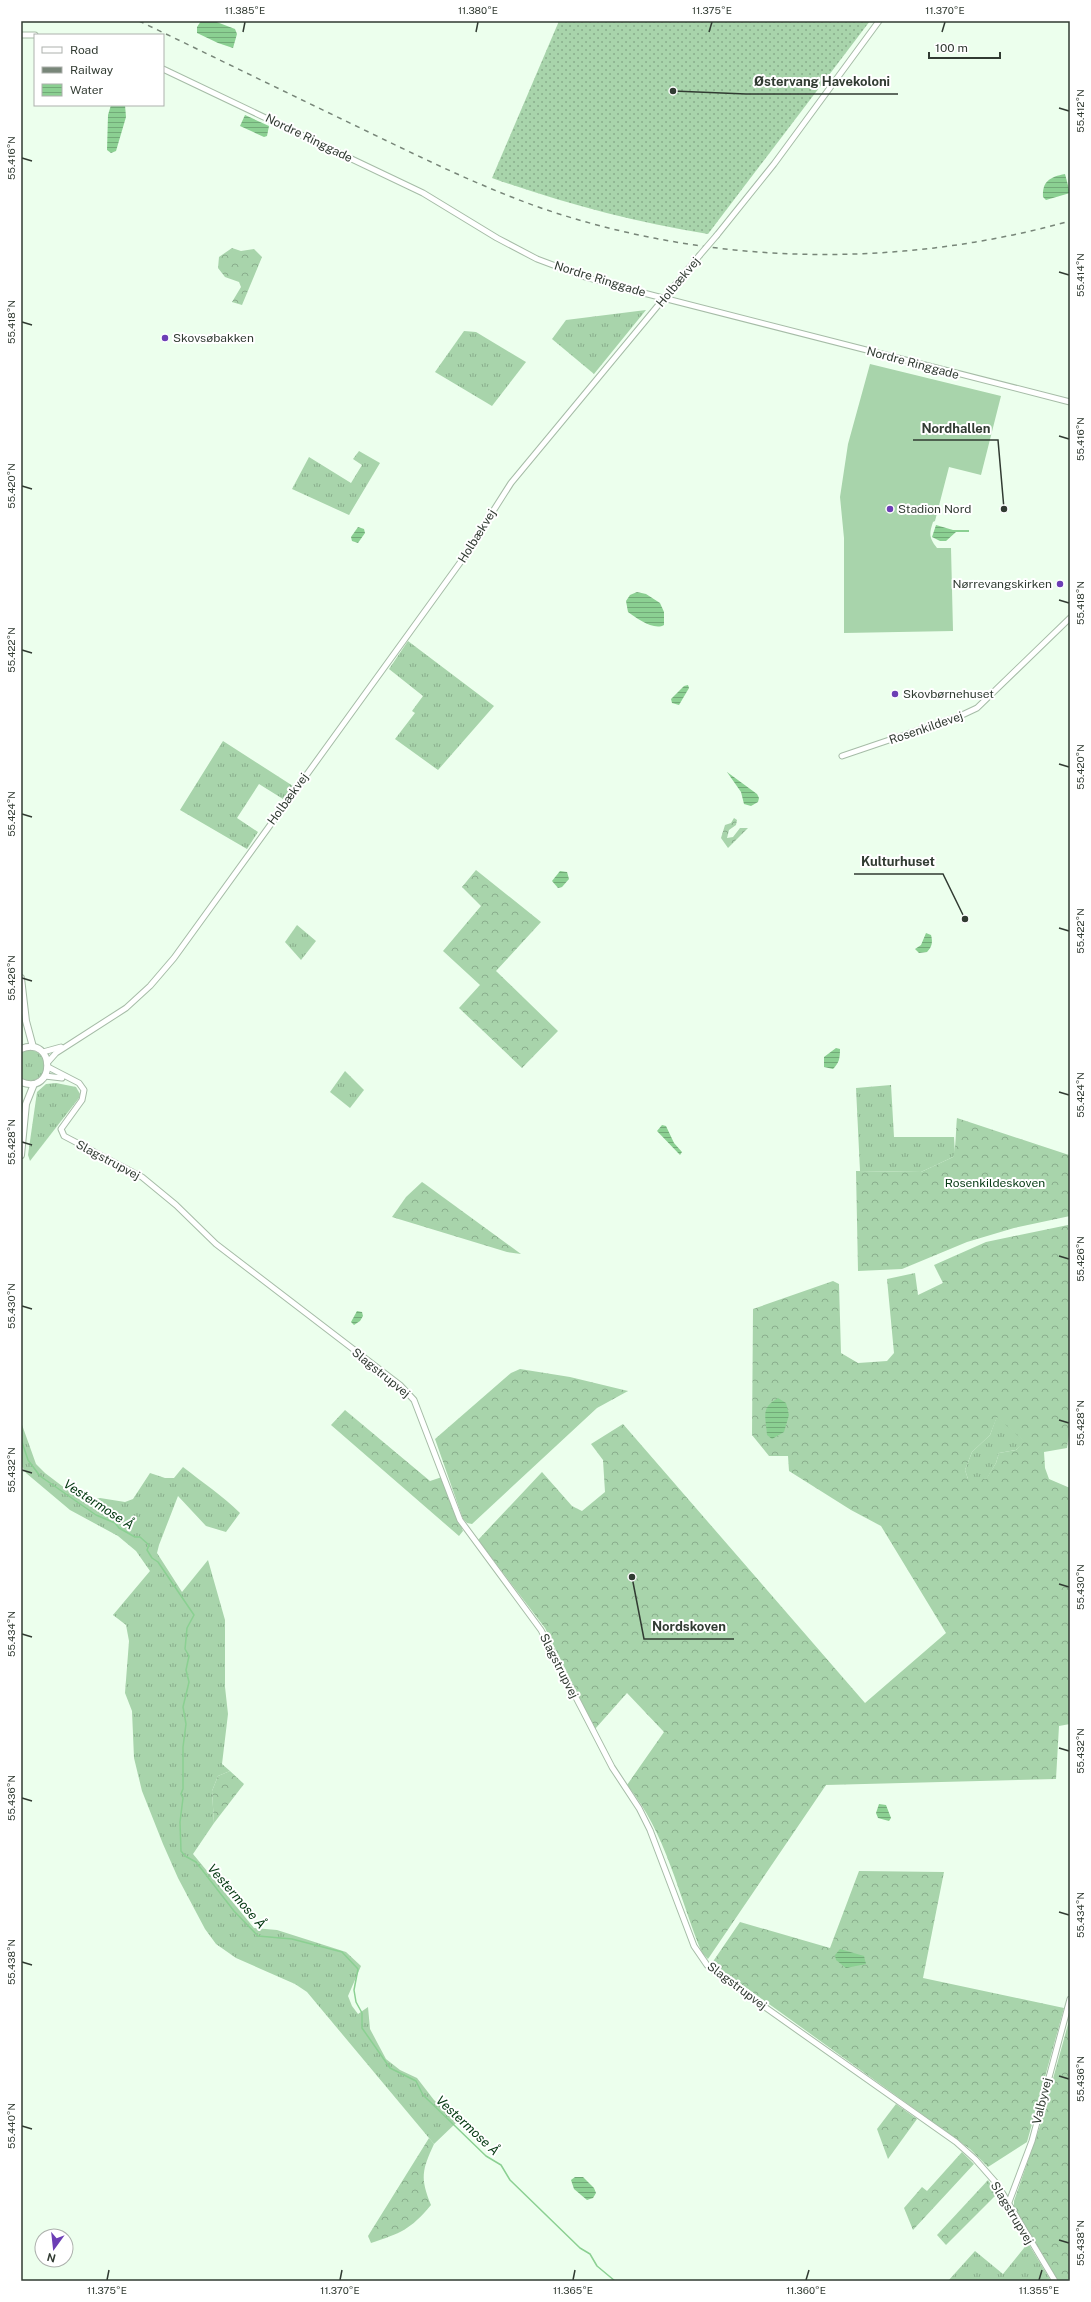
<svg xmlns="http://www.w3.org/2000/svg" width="1091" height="2302" viewBox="0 0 1091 2302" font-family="'Public Sans',sans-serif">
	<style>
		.grass { fill: url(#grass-tufts) }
		.forest { fill: url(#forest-crowns); fill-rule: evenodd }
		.garden { fill: url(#garden-dots) }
		.pitch { fill: #a8d4ab }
		.water { fill: url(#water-rules) }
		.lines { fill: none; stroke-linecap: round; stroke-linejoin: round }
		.stream { stroke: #8bd092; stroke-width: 1.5 }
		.tertiary-casing { stroke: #a6bca7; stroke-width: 7 }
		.secondary-casing { stroke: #a6bca7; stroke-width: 8 }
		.tertiary { stroke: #fff; stroke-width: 5 }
		.secondary { stroke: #fff; stroke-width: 6 }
		.rail { stroke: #788679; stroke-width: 1.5; stroke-dasharray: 5 5; stroke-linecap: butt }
		.tertiary-bridge-casing { stroke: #a6bca7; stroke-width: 7; stroke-linecap: butt }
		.tertiary-bridge { stroke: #fff; stroke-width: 5 }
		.ticks { fill: none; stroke: #313b32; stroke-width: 1.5 }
		.poi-dot { fill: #6c3eb5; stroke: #fff; stroke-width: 1.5 }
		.labels { text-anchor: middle; stroke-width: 4; stroke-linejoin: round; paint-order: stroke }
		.street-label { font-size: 12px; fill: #313b32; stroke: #fff }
		.poi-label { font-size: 12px; fill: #313b32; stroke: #fff; text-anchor: start }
		.park-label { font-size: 12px; fill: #063a13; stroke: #fff }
		.water-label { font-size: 13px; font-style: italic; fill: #02370f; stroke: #fff }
		.leader { fill: none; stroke: #313b32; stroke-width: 1.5 }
		.callout-dot { fill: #313b32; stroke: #fff; stroke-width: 1.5 }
		.callout-label { font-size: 13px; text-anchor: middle; font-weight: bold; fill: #313b32; stroke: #fff; stroke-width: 4; stroke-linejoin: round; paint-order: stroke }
		.neatline { fill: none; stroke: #313b32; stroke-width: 1.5 }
		.ticks-label { font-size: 10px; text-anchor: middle; fill: #313b32 }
	</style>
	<defs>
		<pattern id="grass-tufts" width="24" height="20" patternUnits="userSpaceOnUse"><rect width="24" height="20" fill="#a8d4ab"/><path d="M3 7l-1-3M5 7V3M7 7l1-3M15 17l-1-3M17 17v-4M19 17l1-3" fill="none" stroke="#89ad8c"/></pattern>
		<pattern id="forest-crowns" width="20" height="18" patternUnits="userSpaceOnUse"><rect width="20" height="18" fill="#a8d4ab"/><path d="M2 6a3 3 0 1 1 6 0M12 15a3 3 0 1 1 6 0" fill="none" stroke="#89ad8c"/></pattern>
		<pattern id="garden-dots" width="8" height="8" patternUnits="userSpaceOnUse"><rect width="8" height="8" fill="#a8d4ab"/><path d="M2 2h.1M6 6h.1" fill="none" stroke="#89ad8c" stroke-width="1.8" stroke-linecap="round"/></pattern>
		<pattern id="water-rules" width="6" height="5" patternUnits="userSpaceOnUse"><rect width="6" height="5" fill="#8bd092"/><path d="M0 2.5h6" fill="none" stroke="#72aa78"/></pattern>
	</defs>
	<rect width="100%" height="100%" fill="#ecffed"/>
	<g class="grass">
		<polygon points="646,310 594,374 552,339 566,320"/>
		<polygon points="464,331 476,332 526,362 492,406 435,372"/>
		<polygon points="359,451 380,463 349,515 292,489 309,457 351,483 362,465 353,459"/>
		<polygon points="408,641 494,706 438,770 395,739 415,713 412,711 423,696 389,669"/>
		<polygon points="223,741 293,786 283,799 259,784 237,818 258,832 247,849 180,810"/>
		<polygon points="297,925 316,941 301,960 285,942"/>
		<path d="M30,1050c24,3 17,39 -9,29v-27z"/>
		<polygon points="345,1071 364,1090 350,1108 330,1092"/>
		<polygon points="56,1083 76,1087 80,1094 79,1098 30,1161 28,1155 37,1092 46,1084"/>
		<polygon points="891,1085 894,1137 954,1137 955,1154 953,1157 921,1172 860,1171 856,1088"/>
		<polygon points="997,1416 1025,1441 1016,1450 999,1453 996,1463 986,1480 968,1479 965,1470 972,1452 990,1435"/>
		<path d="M21,1422l15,42 9,9 38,29 17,-4 25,4 8,-3 17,-26 15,5h9l9,-11c19,15 40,29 57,46l-14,19 -20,-6 -28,-30 -19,49 -2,8 25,39 26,-32 17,60v67l3,27 -6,50 8,7 -12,5 -6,15 2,32 -21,31 61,74 23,2 69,22 15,14 -13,30 4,10 6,8 10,-7 2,22 16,30 14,11 17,8 17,22 23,22 -23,22 -127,-152 -12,-8 -59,-26 -20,-14 -11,-15 -27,-51 -15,-34 -21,-53 -8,-33 -2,-47 -7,-18 4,-52 -3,-16 -13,-10 37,-44 -14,-20 -18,-15 -48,-26 -44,-37 -5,-8z"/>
		<polygon points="1028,2243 1051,2281 948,2281 975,2251 1003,2274"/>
	</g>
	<g class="forest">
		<polygon points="232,248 241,251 254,249 262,257 242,305 232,302 241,287 239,282 225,277 218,268 219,257"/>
		<polygon points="734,818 737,820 736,825 729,830 727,838 733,837 740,828 748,828 728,848 721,838 725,825 731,823"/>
		<polygon points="476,870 541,922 496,971 558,1031 522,1068 459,1008 480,985 443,951 481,906 462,887"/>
		<path d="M957,1118l112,37 1,61 -56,12 -47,14 -65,27 -44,2 -2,-100 65,1 32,-15c3,-4 3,-32 4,-39z"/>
		<polygon points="422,1182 425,1184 521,1254 507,1252 392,1217 406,1197"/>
		<path d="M1068,1225l2,203 -3,20 -23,4 1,16 4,11 21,9v236l-11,2 -3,53 -230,6 -118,174 -6,-6c-23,-56 -36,-121 -75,-168l37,-53 -37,-39 -32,36 -50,-101 -67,-88 64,-68 30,34 10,5 23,-19 -2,-32 -12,-16 32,-20 242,279 81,-70 -65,-107 -30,-16 -62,-39 -1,-15h-19l-17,-21 1,-126 80,-28 6,3 2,69 17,10 29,-2 7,-8 -7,-74 28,-6 3,22 25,-12 -9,-18 52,-23zM997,1417l27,24 -8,9 -17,3 -3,10 -10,16h-18l-3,-9 7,-18 18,-17z"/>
		<polygon points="520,1369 570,1377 628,1391 597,1408 472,1524 467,1523 463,1519 435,1439 511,1373"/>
		<polygon points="345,1410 430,1481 442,1477 463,1531 459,1536 331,1425"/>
		<polygon points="230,1771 244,1784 214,1823 212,1791 218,1776"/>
		<polygon points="859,1871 944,1872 923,1978 1064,2008 1027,2142 988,2167 970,2149 955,2138 712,1963 740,1922 830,1948"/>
		<polygon points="1070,2017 1070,2281 1058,2281 1014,2207 1014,2201 1040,2126"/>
		<polygon points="896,2104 917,2119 888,2159 877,2129"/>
		<path d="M429,2138l5,6c-12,26 -14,34 -3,61 -21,25 -30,28 -60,38l-3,-7z"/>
		<polygon points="962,2152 974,2164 913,2230 904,2208 922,2187 927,2191"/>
		<polygon points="988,2180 997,2194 946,2245 937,2235"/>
	</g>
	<path class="garden" d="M559,21h311l-162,213c-75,-12 -145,-31 -216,-56z"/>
	<path class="pitch" d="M870,364l131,32 -20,79 -32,-8 -14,54 -2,1c-4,12 -4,16 4,26h14l2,83 -109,2v-95l-4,-41 8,-53z"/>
	<g class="water">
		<polygon points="201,21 214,21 235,29 237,34 233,48 218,43 197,33 197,27"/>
		<polygon points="111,105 125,105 126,117 116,151 111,153 107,150 108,115"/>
		<polygon points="245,115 269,126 267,136 264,137 240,126"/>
		<path d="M1065,174l5,19 -24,7 -3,-3c-1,-16 7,-20 22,-23z"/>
		<polygon points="936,525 953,530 969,530 969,532 956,532 946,541 940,541 932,537"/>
		<polygon points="358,527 364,529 365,533 358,543 352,541 351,537"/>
		<path d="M637,592l9,2 14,9 4,9v13c-10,6 -28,-7 -36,-13l-2,-11 4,-6z"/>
		<polygon points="688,685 689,688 679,705 672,703 671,699 684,686"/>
		<polygon points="727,772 757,794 759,798 758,802 751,806 744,804 741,792"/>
		<polygon points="560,871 567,872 569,879 562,887 558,888 552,881"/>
		<path d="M926,933l5,2c2,7 1,12 -4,17l-8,1 -4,-4 6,-4z"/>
		<path d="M836,1048l4,1c0,9 -1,14 -7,20l-9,-2v-10z"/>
		<polygon points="662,1125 666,1126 674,1143 682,1152 680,1155 657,1131"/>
		<polygon points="357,1311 362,1312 363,1316 360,1321 354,1325 351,1322"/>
		<path d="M778,1398l8,5 3,12 -5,17 -12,7 -5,-4c-1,-18 -7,-27 11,-37z"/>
		<polygon points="879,1804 886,1805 891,1818 889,1821 878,1818 876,1813"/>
		<polygon points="840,1949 864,1956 866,1964 846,1968 836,1960 835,1955"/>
		<polygon points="575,2177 583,2177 594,2188 596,2193 593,2198 587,2200 574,2189 571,2180"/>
	</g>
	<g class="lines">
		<polyline class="stream" points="21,1439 28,1460 40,1476 96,1515 115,1523 119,1528 135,1537 140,1537 149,1545 147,1550 152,1558 158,1562 194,1615 187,1628 185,1649 189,1656 186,1670 189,1682 183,1707 186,1724 183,1747 183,1789 181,1794 183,1798 180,1822 181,1851 185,1856 196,1862 234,1911 258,1936 292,1939 342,1952 358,1969 354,1990 356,2002 362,2013 362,2028 390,2068 416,2081 423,2095 486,2156 501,2165 510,2180 580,2248 590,2254 597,2266 615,2281"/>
		<defs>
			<g id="tertiary">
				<polyline points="21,35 35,35"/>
				<polyline points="163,69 423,193 497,238 537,259 585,277 624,288 1070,402"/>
				<polyline points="717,235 774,164 879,21"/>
				<polyline points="842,756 960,716 977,708 1070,618"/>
				<polyline points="43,1052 61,1047"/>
				<polyline points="48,1062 56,1053 126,1008 150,986 174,958 462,560 511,483 699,256"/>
				<polyline points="48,1067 79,1083 84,1090 82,1100 61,1129 64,1136 142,1177 176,1205 216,1244 400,1385 414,1400 460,1520 541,1630 612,1767 639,1808 650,1830 694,1946 707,1965 718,1974 956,2142 975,2159 997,2184 1055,2281"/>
				<polyline points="45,1076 62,1078"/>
				<polyline points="1009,2202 1032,2141 1070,1999"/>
			</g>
			<g id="secondary">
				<polyline points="21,978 26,1021 33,1047"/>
				<path d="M21,1049c35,-14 35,47 0,33"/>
				<polyline points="21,1155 26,1104 34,1084"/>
			</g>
		</defs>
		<use href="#tertiary" class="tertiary-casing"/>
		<use href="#secondary" class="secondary-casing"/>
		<use href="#tertiary" class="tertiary"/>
		<use href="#secondary" class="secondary"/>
		<path class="rail" d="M139,21c71,34 142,69 213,103 62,30 124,61 189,84 170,58 357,61 529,13"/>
		<defs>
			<polyline id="tertiary-bridge" points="699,256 717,235"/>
		</defs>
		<use href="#tertiary-bridge" class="tertiary-bridge-casing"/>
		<use href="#tertiary-bridge" class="tertiary-bridge"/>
	</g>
	<path class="ticks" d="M243,32l2,-10M476,32l2,-10M709,32l3,-10M942,32l3,-10M1059,108l10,3M22,158l10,3M1059,272l10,3M22,322l10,3M1059,436l10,3M22,486l10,3M1059,600l10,3M22,650l10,3M1059,764l10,3M22,814l10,3M1059,928l10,3M22,978l10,3M1059,1092l10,3M22,1142l10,3M1059,1256l10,3M22,1306l10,3M1059,1420l10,3M22,1470l10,3M1059,1584l10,3M22,1634l10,3M1059,1748l10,3M22,1798l10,3M1059,1912l10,3M22,1962l10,3M1059,2076l10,3M22,2126l10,3M1059,2240l10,3M107,2280l2,-10M340,2280l2,-10M573,2280l2,-10M806,2280l3,-10M1039,2280l3,-10"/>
	<g class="poi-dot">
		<circle cx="165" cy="338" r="4"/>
		<circle cx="890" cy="509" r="4"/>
		<circle cx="1060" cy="584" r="4"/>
		<circle cx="895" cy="694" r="4"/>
	</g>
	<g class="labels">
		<g class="street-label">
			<text transform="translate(309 138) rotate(26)" y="4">Nordre Ringgade</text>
			<text transform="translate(600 279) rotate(17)" y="4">Nordre Ringgade</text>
			<text transform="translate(678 282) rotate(-50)" y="4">Holbækvej</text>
			<text transform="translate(913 363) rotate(15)" y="4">Nordre Ringgade</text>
			<text transform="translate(477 536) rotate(-58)" y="4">Holbækvej</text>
			<text transform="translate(926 728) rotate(-19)" y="4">Rosenkildevej</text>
			<text transform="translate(288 799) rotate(-54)" y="4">Holbækvej</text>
			<text transform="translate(108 1160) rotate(28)" y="4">Slagstrupvej</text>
			<text transform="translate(381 1373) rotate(39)" y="4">Slagstrupvej</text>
			<text transform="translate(559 1666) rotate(63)" y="4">Slagstrupvej</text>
			<text transform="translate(737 1986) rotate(37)" y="4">Slagstrupvej</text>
			<text transform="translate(1042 2101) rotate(-76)" y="4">Valbyvej</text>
			<text transform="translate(1012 2213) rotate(59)" y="4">Slagstrupvej</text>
		</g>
		<g class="poi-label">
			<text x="173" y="342">Skovsøbakken</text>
			<text x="898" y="513">Stadion Nord</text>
			<text x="1052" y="588" text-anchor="end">Nørrevangskirken</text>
			<text x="903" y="698">Skovbørnehuset</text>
		</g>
		<g class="park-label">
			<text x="995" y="1187">Rosenkildeskoven</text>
		</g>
		<g class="water-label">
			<text transform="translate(99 1504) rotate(33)" y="5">Vestermose Å</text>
			<text transform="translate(237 1896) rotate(49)" y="5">Vestermose Å</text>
			<text transform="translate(468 2125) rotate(43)" y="5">Vestermose Å</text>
		</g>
	</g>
	<path class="leader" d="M673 91L746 94H898M1004 509L998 440H913M965 919L943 874H854M632 1577L644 1639H734"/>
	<g class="callout-dot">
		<circle cx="673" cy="91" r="4"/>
		<circle cx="1004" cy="509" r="4"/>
		<circle cx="965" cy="919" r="4"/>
		<circle cx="632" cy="1577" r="4"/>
	</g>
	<g class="callout-label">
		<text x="822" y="86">Østervang Havekoloni</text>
		<text x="956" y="433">Nordhallen</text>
		<text x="898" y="866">Kulturhuset</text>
		<text x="689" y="1631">Nordskoven</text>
	</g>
	<rect width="1091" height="2302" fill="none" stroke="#ffffff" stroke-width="44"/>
	<rect x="34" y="34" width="130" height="72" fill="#ffffff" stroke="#adb1ad"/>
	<rect x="42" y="47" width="20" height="6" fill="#ffffff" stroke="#adb1ad"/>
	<text x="70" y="54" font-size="12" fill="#313b32">Road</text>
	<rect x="42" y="67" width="20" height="6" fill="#788679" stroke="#adb1ad"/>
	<text x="70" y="74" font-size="12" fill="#313b32">Railway</text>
	<rect x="42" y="84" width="20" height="12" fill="url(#water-rules)" stroke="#adb1ad"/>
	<text x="70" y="94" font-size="12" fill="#313b32">Water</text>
	<g transform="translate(54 2248) rotate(195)"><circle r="19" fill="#ffffff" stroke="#adb1ad"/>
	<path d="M0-3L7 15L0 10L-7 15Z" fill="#6c3eb5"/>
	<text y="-6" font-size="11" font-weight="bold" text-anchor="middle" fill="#313b32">N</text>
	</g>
	<path d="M929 52v6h71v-6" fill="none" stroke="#313b32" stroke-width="2"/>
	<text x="935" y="52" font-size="12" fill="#313b32" stroke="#ffffff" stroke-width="3" paint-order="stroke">100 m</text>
	<rect x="22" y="22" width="1047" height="2258" class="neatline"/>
	<g class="ticks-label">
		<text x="245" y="14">11.385°E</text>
		<text x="478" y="14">11.380°E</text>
		<text x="712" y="14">11.375°E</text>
		<text x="945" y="14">11.370°E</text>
		<text transform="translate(1080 111) rotate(-90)" y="4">55.412°N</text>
		<text transform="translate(11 158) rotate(-90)" y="4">55.416°N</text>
		<text transform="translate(1080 275) rotate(-90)" y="4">55.414°N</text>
		<text transform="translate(11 322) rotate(-90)" y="4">55.418°N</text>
		<text transform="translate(1080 439) rotate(-90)" y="4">55.416°N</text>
		<text transform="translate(11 486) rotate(-90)" y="4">55.420°N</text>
		<text transform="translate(1080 603) rotate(-90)" y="4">55.418°N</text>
		<text transform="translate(11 650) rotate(-90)" y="4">55.422°N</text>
		<text transform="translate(1080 767) rotate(-90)" y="4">55.420°N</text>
		<text transform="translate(11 814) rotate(-90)" y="4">55.424°N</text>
		<text transform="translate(1080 931) rotate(-90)" y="4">55.422°N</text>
		<text transform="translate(11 978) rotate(-90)" y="4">55.426°N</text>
		<text transform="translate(1080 1095) rotate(-90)" y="4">55.424°N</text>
		<text transform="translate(11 1142) rotate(-90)" y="4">55.428°N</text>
		<text transform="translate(1080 1259) rotate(-90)" y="4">55.426°N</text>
		<text transform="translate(11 1306) rotate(-90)" y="4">55.430°N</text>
		<text transform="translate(1080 1423) rotate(-90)" y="4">55.428°N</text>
		<text transform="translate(11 1470) rotate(-90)" y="4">55.432°N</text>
		<text transform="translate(1080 1587) rotate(-90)" y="4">55.430°N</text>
		<text transform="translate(11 1634) rotate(-90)" y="4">55.434°N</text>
		<text transform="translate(1080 1751) rotate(-90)" y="4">55.432°N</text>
		<text transform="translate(11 1798) rotate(-90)" y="4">55.436°N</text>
		<text transform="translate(1080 1915) rotate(-90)" y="4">55.434°N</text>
		<text transform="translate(11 1962) rotate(-90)" y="4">55.438°N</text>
		<text transform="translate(1080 2079) rotate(-90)" y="4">55.436°N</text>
		<text transform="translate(11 2126) rotate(-90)" y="4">55.440°N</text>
		<text transform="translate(1080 2243) rotate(-90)" y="4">55.438°N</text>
		<text x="107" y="2294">11.375°E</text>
		<text x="340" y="2294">11.370°E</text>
		<text x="573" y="2294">11.365°E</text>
		<text x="806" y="2294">11.360°E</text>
		<text x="1039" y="2294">11.355°E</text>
	</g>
</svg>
